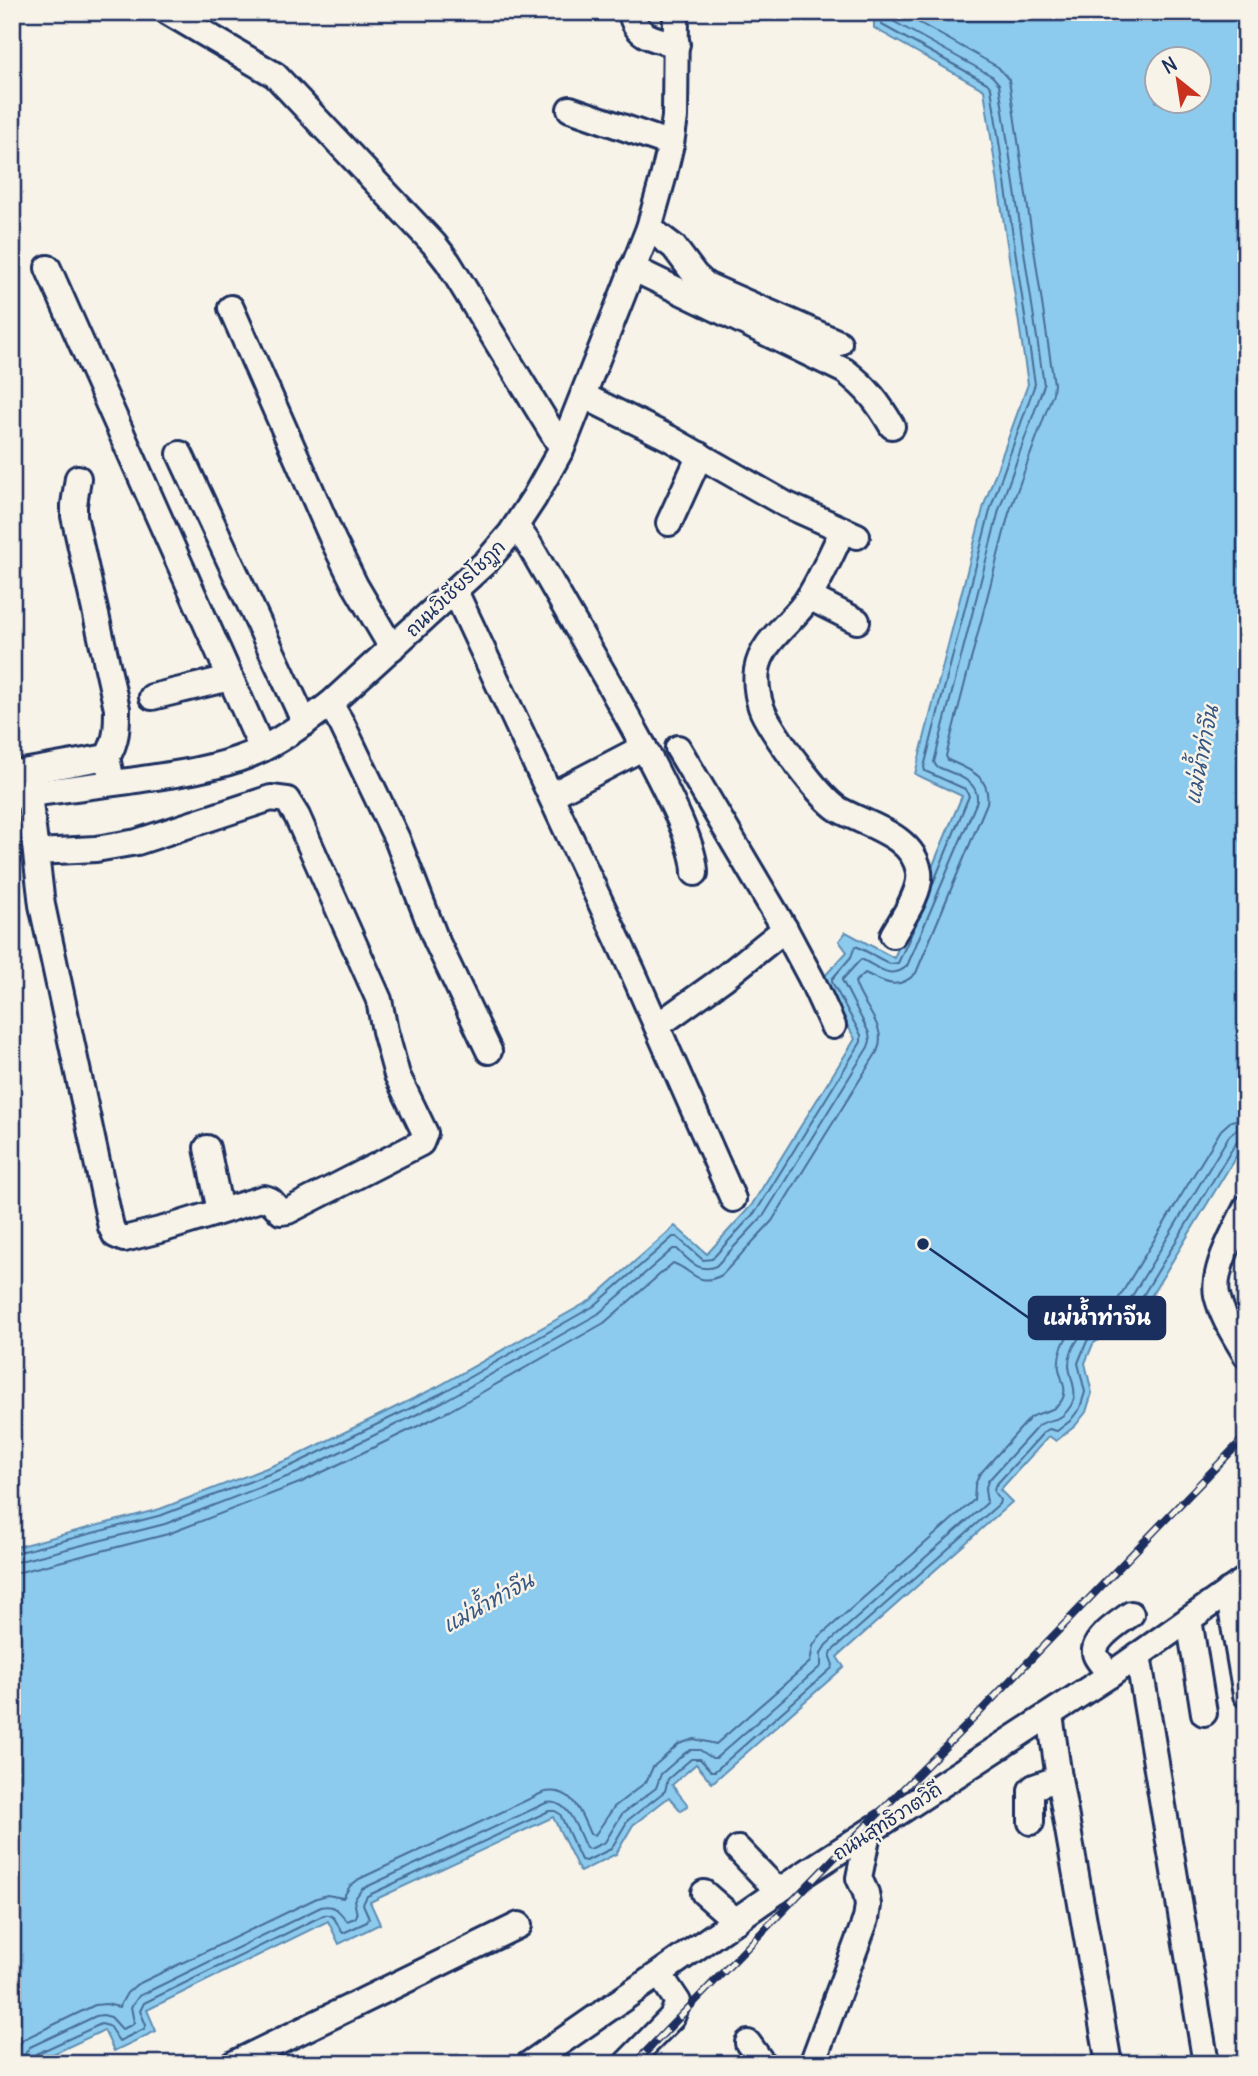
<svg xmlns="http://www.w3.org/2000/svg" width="1258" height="2076" viewBox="0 0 1258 2076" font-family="Delius,'Playpen Sans Thai',sans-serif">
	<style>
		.water { fill: #8ccbed; stroke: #5f8db4; stroke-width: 2; fill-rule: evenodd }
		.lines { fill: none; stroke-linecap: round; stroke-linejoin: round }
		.shore { stroke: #486d97; stroke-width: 2 }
		.minor-casing { stroke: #1b2f5e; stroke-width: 30 }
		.minor { stroke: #f7f3e8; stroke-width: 24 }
		.rail-casing { stroke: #1b2f5e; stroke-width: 8 }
		.rail { stroke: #f7f3e8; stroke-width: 5; stroke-dasharray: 16; stroke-linecap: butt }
		.labels { text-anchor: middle; stroke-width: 5; stroke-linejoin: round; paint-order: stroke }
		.street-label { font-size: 19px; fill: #1b2f5e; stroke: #f7f3e8 }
		.water-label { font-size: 21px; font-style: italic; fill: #375682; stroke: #f7f3e8 }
		.leader { fill: none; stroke: #1b2f5e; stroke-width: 2.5 }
		.callout-dot { fill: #1b2f5e; stroke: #f7f3e8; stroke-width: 2.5 }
		.callout { fill: #1b2f5e; stroke: #1b2f5e; stroke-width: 2.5 }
		.callout-label { font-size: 21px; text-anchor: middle; font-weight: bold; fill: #fff }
	</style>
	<rect width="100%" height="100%" fill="#f7f3e8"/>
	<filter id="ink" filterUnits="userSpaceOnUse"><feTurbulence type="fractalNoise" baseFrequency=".0143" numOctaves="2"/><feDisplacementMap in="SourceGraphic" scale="14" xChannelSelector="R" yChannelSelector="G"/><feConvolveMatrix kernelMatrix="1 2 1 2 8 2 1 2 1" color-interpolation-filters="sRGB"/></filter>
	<g filter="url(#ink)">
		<path class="water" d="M874,12h372v1128l-118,194 -21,-1 -14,11 -8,19 7,30 -6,19 -11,14 -19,15 -7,-5 -49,54 12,12 -175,155 7,10 -132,116 -16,-19 -24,21 16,20 -7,6 -12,-14 -36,28 -17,29 -36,18 -27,-55 -183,85 10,22 -41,20 -11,-23 -181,89 9,21 -42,20 -10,-21 -72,34h-20v-516l148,-39 130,-50 147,-72 154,-87 84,-74 32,28 44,-48 104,-167 -33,-60 25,-27 -8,-11 7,-9 48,26 68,-162 -47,-22 69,-269 44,-121 -44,-294 -110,-62zM1156,60h42v42h-42z"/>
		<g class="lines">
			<g class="shore">
				<polyline points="881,12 882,25 987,83 991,88 1035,384 991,507 924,767 925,771 965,789 969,796 932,886"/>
				<polyline points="12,1554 162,1515 293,1465 440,1394 594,1306 673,1237 677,1237 703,1260 712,1259 757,1210 861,1042 861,1035 832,982 832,979 851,957 854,949 856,946 890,964 898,963 917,922"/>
				<path d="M12,1563l153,-39 132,-51 147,-72 154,-87 75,-65h4c12,11 22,25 39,17l48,-51 104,-168 2,-6 -1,-8 -27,-53 19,-21c16,7 30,22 46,7l70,-165c2,-22 -25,-27 -41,-35l-2,-4 65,-252 45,-125 -45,-301 -7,-8 -101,-56 -1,-8"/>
				<path d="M12,1574l156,-40 134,-52 147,-71 155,-88 69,-60c20,7 24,25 49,12l50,-54 105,-169c12,-26 -16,-46 -22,-70l10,-9c19,9 32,19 51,0l71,-170c4,-27 -19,-34 -39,-43l-2,-4 63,-243 44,-120 1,-9 -45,-304 -11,-13 -98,-55"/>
				<path d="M12,2059l5,-12 7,-8 71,-34 11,-1 13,3 8,-14 9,-8 181,-87 10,-3 16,3 7,-12 9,-7 183,-86c31,-8 38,19 48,41l5,1 19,-28 32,-25 7,-15 26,-23 15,-5 22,5 94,-82 3,-16 6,-9 155,-137 1,-15 4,-10 51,-57c11,-8 25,-5 32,-18 6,-10 -1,-21 -3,-31 -3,-23 18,-54 40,-61 5,-1 10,-1 15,-2l107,-176 10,-9 15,-3"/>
				<path d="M23,2064l2,-10 5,-7 66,-31 7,-1 8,2 11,12 10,-4 2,-3 -3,-15 8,-11 182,-89c14,-3 18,4 26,14l8,-3 2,-3 -3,-15 8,-11 184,-86c24,-5 31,28 40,45l4,1 15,-7 17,-28 34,-26 5,-14 24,-21 6,-3h9l12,8h4l105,-92v-13l5,-8 161,-142 -2,-13 3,-9 50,-55c13,-10 20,-1 32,-19 10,-15 0,-26 -1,-42 0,-18 15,-37 30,-45 7,-4 15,-2 21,-4l109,-180 7,-6 10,-1"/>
				<path d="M32,2064v-6l4,-4 65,-30 8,2 10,15 25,-12 2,-4 -6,-14 4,-8 180,-88c13,-2 12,11 19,18l24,-11 2,-4 -6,-14 4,-8 182,-85h6l5,3 21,46 5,1 25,-12 17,-29 37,-29 3,-12 23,-20h9l11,12h4l117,-103 1,-3 -3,-8 2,-6 167,-147 1,-4 -6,-8 1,-6 49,-54 5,-3 8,2 13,-10 10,-13 5,-16 -7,-29 9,-22 17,-14 21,-2 112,-184 4,-3 5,-1"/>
			</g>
			<defs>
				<g id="minor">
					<polyline points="168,12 275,75 434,244 448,262 562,448"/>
					<path d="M631,12c4,25 25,28 46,32"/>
					<polyline points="570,109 671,144"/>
					<polyline points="649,228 674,247 695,275 706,285 839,343"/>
					<polyline points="48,268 262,749"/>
					<path d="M632,268l213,103c22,17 33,31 47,55"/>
					<polyline points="231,308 333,540 355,585 392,648"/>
					<polyline points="584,396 669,438 785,504 857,536"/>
					<polyline points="180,454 305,723"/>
					<path d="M78,478l-4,27v11l43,193c0,18 0,32 -10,48"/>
					<polyline points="669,523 700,455"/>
					<polyline points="516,526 530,546 607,680 644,747 552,795"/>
					<path d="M843,530c-11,22 -21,46 -34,67 -15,25 -47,42 -52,73 -2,14 1,33 8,46 12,22 53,80 73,93 27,16 75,25 81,63 3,19 -17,47 -26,63"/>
					<polyline points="455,591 632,970 733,1199"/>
					<polyline points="809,597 857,621"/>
					<polyline points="152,697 230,678"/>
					<polyline points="330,704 342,724 397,839 436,940 489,1051"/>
					<path d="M644,747c15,31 51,94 51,126"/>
					<polyline points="12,770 17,773 107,757 110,772"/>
					<polyline points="29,794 42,905 111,1227 115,1235 124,1239 164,1229 264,1198 270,1200 281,1212 288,1211 421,1143 425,1133 397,1075 385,1031 379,1000 297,816 287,800 271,798 137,842 96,849 36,852"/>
					<path d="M13,796c39,-5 77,-10 116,-15 40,-6 83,-11 120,-26 29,-12 56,-32 81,-51l157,-143 24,-28 23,-35 28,-50 87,-220 14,-50 8,-34 4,-27 1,-105"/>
					<polyline points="785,929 811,978 833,1026"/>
					<polyline points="657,1026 724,978 785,929 678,748"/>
					<polyline points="207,1148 220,1211"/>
					<path d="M1246,1208c-11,22 -34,63 -29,87 5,22 18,41 29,60"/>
					<polyline points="1228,1591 1246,1695"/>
					<polyline points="1189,1619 1204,1713"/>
					<polyline points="1138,1655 1206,2064"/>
					<path d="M1110,1675c-4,-6 -11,-13 -14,-19 -7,-15 24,-34 35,-42"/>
					<polyline points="1050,1715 1059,1778 1109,2064"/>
					<polyline points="1031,1822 1031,1790 1034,1787 1059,1778"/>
					<polyline points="738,1849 778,1891"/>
					<polyline points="704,1893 736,1921"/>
					<polyline points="748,2043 763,2064"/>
					<polyline points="233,2064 519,1925"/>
					<polyline points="529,2064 778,1891 1110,1675 1246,1579"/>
					<polyline points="626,2064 672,2017 678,2002 660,1975"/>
					<polyline points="812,2064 866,1919 868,1905 866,1893 859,1878 868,1833"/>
				</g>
			</defs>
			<use href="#minor" class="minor-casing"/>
			<use href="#minor" class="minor"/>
			<defs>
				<polyline id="rail" points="634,2064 843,1849 975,1717 1246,1436"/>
			</defs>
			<use href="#rail" class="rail-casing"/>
			<use href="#rail" class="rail"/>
		</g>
	</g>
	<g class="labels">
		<g class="street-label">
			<text transform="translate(455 588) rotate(-44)" y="7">ถนนวิเชียรโชฎก</text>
			<text transform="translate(887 1821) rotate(-33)" y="7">ถนนสุทธิวาตวิถี</text>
		</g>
		<g class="water-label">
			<text transform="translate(1202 755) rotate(-79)" y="7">แม่น้ำท่าจีน</text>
			<text transform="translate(488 1603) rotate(-29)" y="7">แม่น้ำท่าจีน</text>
		</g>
	</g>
	<path class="leader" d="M923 1244L1029 1318"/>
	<circle class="callout-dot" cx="923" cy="1244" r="7"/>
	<rect class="callout" x="1029" y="1297" width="136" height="42" rx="7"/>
	<g class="callout-label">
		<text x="1097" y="1325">แม่น้ำท่าจีน</text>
	</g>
	<rect width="1258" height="2076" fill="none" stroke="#f7f3e8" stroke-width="42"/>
	<rect x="21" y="21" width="1216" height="2034" fill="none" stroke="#1b2f5e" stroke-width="2.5" filter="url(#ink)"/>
	<g transform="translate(1178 80) rotate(330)"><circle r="33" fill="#f7f3e8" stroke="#9fa5b1" stroke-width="2"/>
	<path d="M0-5L12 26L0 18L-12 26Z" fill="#c8321e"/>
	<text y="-10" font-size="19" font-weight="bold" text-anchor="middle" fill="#1b2f5e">N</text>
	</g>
</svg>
